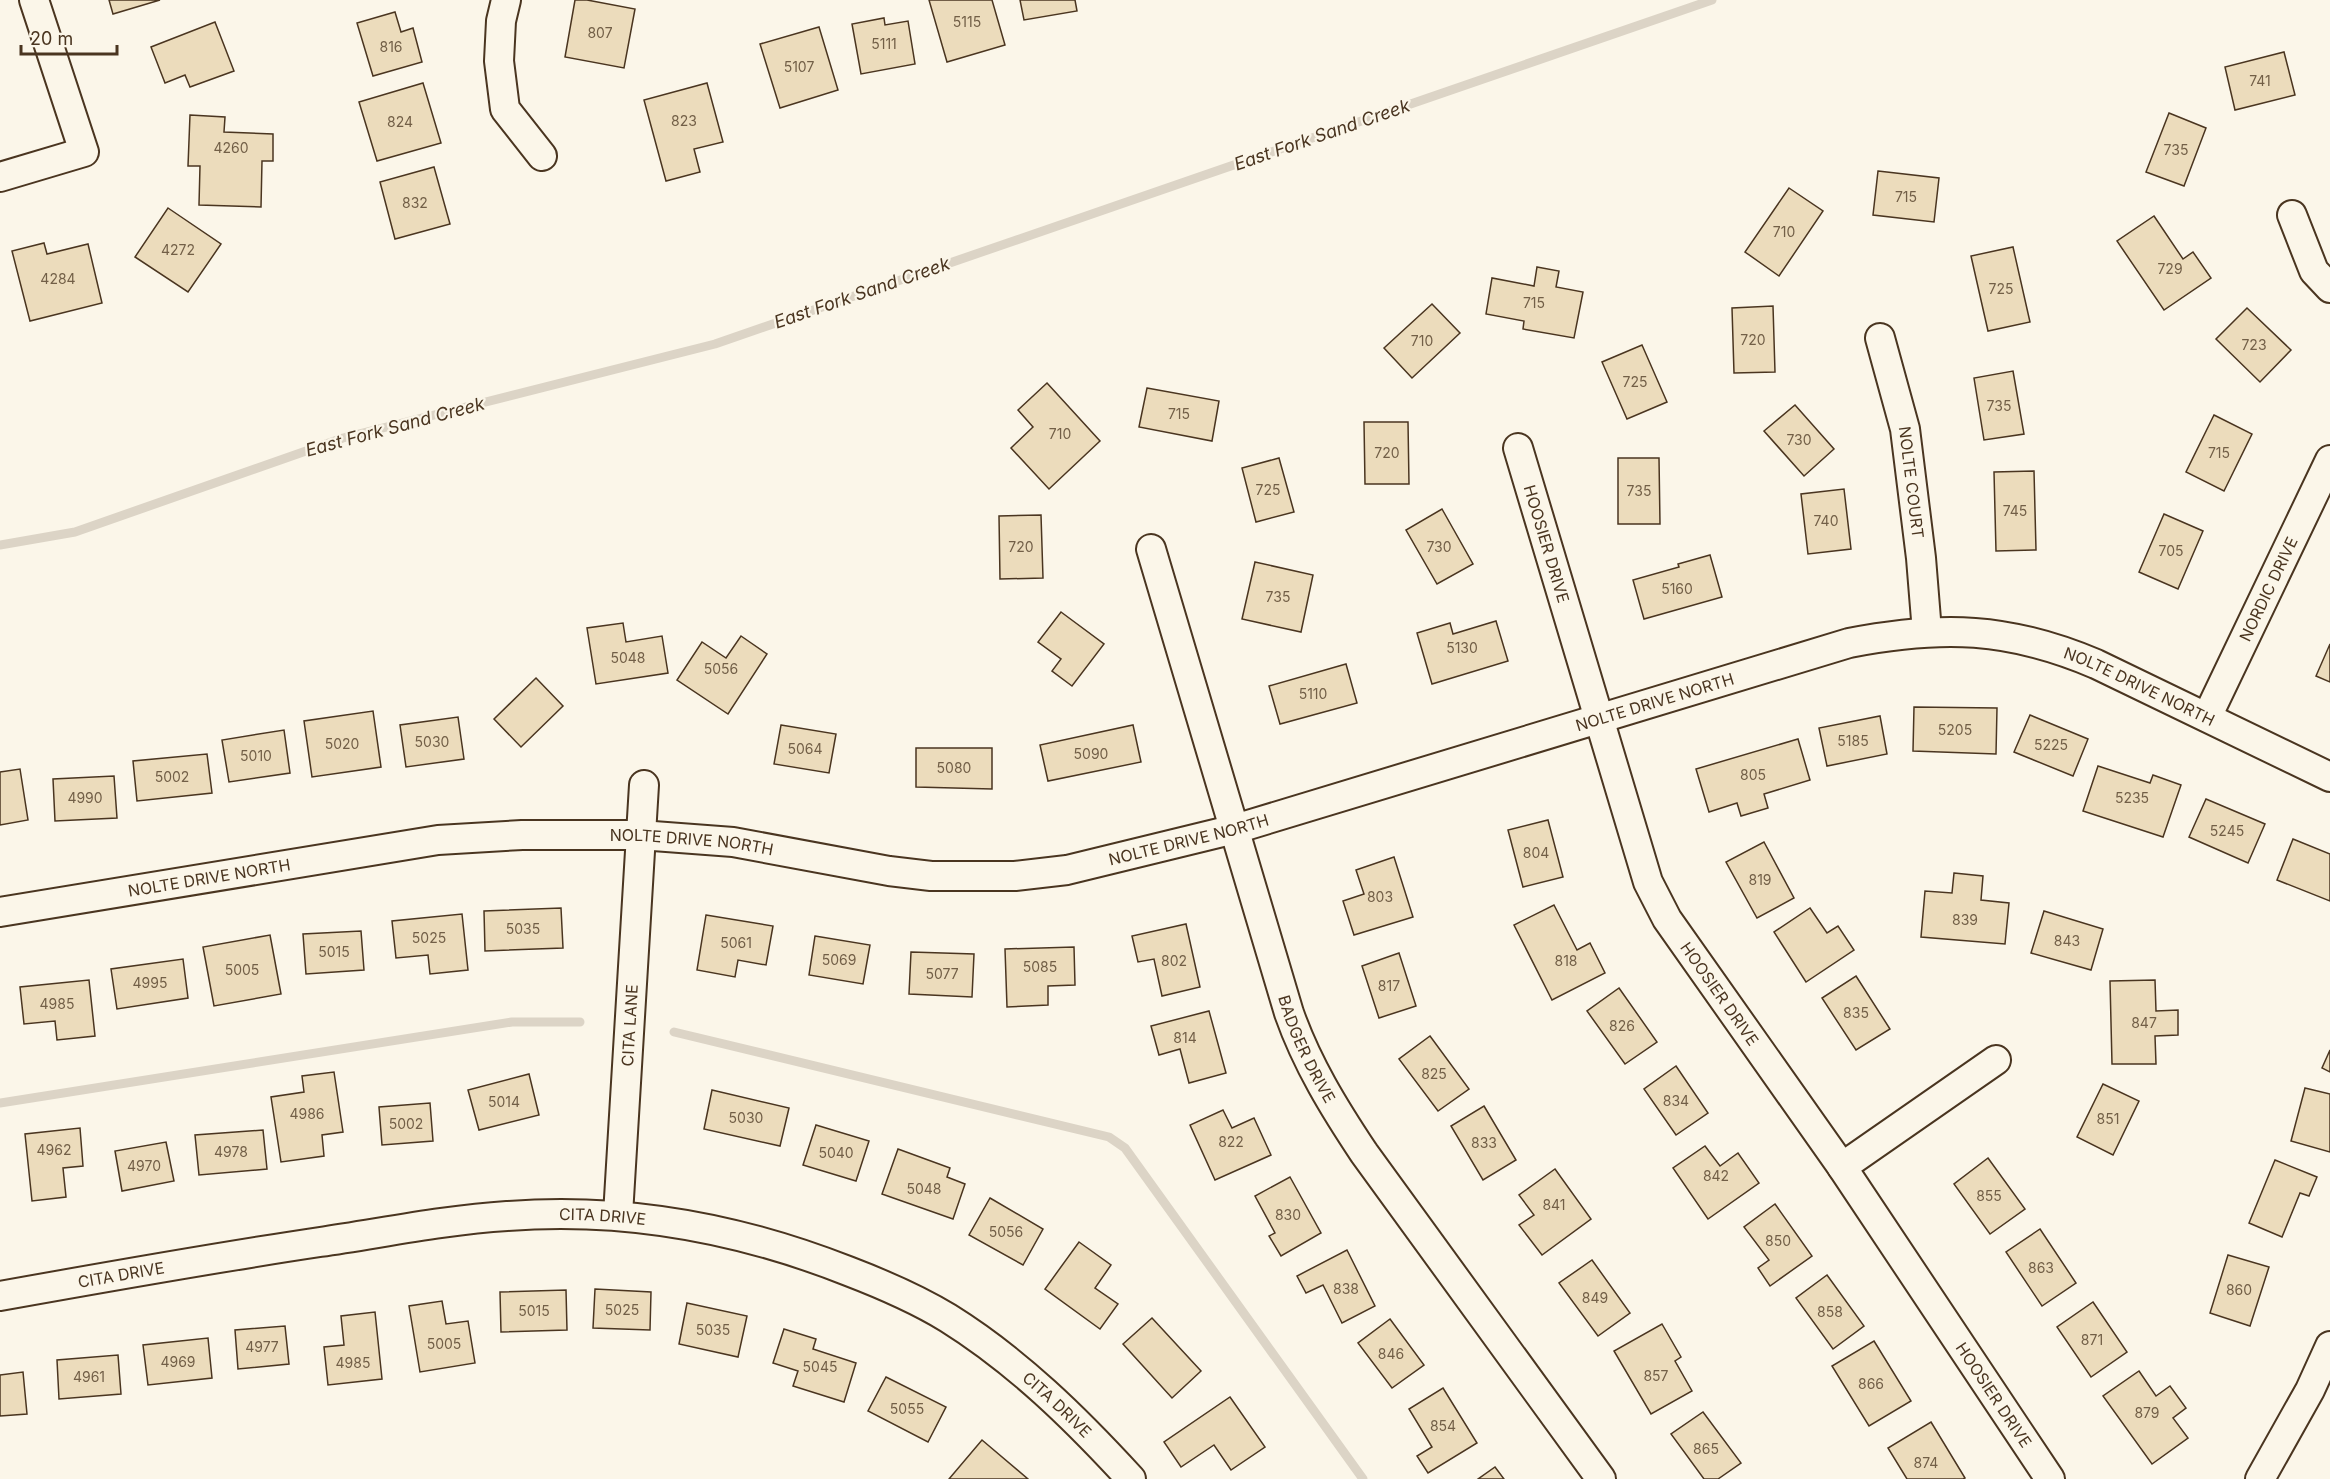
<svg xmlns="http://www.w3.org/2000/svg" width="2330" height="1479" viewBox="0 0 2330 1479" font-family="Inter,sans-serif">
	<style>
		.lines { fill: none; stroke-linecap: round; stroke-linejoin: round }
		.stream { stroke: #dcd4c6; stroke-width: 9 }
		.building { fill: #ecdcbc; stroke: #4a3520; stroke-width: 1.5 }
		.minor-casing { stroke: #4a3520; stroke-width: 32 }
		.minor { stroke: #fbf6e9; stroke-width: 28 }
		.labels { text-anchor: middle; stroke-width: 4.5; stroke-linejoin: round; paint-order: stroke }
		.number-label { font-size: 14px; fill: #725f47 }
		.street-label { font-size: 16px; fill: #4a3520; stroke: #fbf6e9 }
		.water-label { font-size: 18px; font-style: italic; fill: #4a3520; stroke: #fbf6e9 }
	</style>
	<rect width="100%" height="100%" fill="#fbf6e9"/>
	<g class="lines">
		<g class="stream">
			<polyline points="0,545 75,532 343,438 715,344 1712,0"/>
			<polyline points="674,1032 1109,1137 1125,1148 1363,1479"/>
			<polyline points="0,1103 512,1022 580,1022"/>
		</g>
	</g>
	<g class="building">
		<polygon points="109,0 160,0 113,14"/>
		<polygon points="575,0 587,0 635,9 624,68 565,57"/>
		<polygon points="929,0 992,0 1005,45 947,62"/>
		<polygon points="1020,0 1075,0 1077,11 1024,20"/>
		<polygon points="395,12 401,32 413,28 422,62 373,76 357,23"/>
		<polygon points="884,18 885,25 908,21 915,64 861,74 852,24"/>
		<polygon points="215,22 234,71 190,87 185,75 165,83 151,47"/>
		<polygon points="819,27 838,90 780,108 760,44"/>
		<polygon points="2284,52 2295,95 2235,110 2225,67"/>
		<polygon points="423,83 441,143 377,161 359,102"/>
		<polygon points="707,83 723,142 694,149 700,172 666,181 644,100"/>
		<polygon points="2169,113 2206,128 2184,186 2146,172"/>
		<polygon points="190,115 225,117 224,132 273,134 273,161 262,161 261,207 199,205 200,166 188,166"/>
		<polygon points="434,167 450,224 395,239 380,182"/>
		<polygon points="1878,171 1939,178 1934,222 1873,215"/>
		<polygon points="1789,188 1823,211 1779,276 1745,252"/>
		<polygon points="168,208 221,244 188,292 135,257"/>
		<polygon points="2154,216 2183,259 2193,252 2211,278 2164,310 2117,241"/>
		<polygon points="44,243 47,254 88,244 102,303 30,321 12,251"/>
		<polygon points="2013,247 2030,322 1988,331 1971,256"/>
		<polygon points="1537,267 1559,271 1556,287 1583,292 1574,338 1523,329 1524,321 1486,314 1492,278 1534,286"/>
		<polygon points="1432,304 1460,333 1412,378 1384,348"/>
		<polygon points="1773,306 1775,372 1734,373 1732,308"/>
		<polygon points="2247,308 2291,350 2260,382 2216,339"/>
		<polygon points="1642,345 1667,402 1627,419 1602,362"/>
		<polygon points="2013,371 2024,434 1984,440 1974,378"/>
		<polygon points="1047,383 1100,441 1049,489 1011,448 1033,427 1018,410"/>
		<polygon points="1147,388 1219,401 1212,441 1139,427"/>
		<polygon points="1795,405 1834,449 1804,476 1764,431"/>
		<polygon points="2214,415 2252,434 2224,491 2186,472"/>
		<polygon points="1364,422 1408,422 1409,484 1365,484"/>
		<polygon points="1279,458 1294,512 1256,522 1242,468"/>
		<polygon points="1618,458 1659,458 1660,524 1618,524"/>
		<polygon points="2034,471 2036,550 1996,551 1994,472"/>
		<polygon points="1844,489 1851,549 1808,554 1801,494"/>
		<polygon points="1442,509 1473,564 1437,584 1406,530"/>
		<polygon points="2164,514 2203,531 2178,589 2139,572"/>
		<polygon points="1041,515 1043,578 1000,579 999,516"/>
		<polygon points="1710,555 1722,597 1644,619 1633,580 1679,567 1678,564"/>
		<polygon points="1255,562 1313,575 1301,632 1242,619"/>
		<polygon points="1061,612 1104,644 1072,686 1052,671 1061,659 1038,642"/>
		<polygon points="1496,621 1508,661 1432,684 1417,633 1450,623 1453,634"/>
		<polygon points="623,623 626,642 662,636 668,673 596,684 587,628"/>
		<polygon points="741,636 767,654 728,714 677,680 702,642 726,658"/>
		<polygon points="2330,644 2330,682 2316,676"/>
		<polygon points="1346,664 1357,703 1280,724 1269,686"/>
		<polygon points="536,678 563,706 521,747 494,719"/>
		<polygon points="1914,707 1997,708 1996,754 1913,751"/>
		<polygon points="373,711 381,767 312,777 304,721"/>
		<polygon points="2030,715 2088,739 2073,776 2014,752"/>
		<polygon points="1880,716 1887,754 1827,766 1819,728"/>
		<polygon points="458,717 464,759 406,767 400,725"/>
		<polygon points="781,725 836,734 829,773 774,764"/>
		<polygon points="1133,725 1141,762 1048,781 1040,745"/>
		<polygon points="284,730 290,773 229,782 222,740"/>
		<polygon points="1798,739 1810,780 1764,794 1768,808 1741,816 1737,803 1709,812 1696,769"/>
		<polygon points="916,748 992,748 992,789 916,787"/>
		<polygon points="207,754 212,793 137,801 133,761"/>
		<polygon points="2098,766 2150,783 2153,775 2181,785 2163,837 2083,811"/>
		<polygon points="20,769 28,820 0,825 0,772"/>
		<polygon points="114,776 117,818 55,821 53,779"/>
		<polygon points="2206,799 2265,824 2248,863 2189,837"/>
		<polygon points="1548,820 1563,877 1523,887 1508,830"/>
		<polygon points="2293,839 2330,854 2330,901 2277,880"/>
		<polygon points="1764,842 1794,898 1757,918 1726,862"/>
		<polygon points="1394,857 1413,917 1354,935 1343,901 1364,894 1356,870"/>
		<polygon points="1954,873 1983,876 1981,900 2009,903 2005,944 1921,937 1925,891 1952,893"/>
		<polygon points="1554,905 1577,950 1590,943 1605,973 1552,1000 1514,925"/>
		<polygon points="561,908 563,948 485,951 484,911"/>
		<polygon points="1810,908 1827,933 1838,926 1854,950 1806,982 1774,932"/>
		<polygon points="2044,911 2103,929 2091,970 2031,953"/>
		<polygon points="462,914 468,970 430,974 428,955 396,958 392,921"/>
		<polygon points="706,915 773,926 766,965 738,960 735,977 697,970"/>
		<polygon points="1186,924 1200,987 1162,996 1154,959 1138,962 1132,936"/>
		<polygon points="361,931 364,970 306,974 303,934"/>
		<polygon points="270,935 281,994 214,1006 203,947"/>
		<polygon points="815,936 870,945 863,984 809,975"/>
		<polygon points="1074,947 1075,985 1048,986 1048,1005 1007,1007 1005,949"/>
		<polygon points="911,952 974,954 972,997 909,994"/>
		<polygon points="1399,953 1416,1006 1379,1018 1362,966"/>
		<polygon points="183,959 188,998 117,1009 111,969"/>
		<polygon points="1856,976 1890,1029 1856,1050 1822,998"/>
		<polygon points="89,980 95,1036 57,1040 55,1021 24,1024 20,987"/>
		<polygon points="2155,980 2156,1011 2178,1010 2178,1035 2155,1036 2156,1064 2112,1064 2110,981"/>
		<polygon points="1619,988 1657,1042 1625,1064 1587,1011"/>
		<polygon points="1209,1011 1226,1073 1189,1083 1180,1049 1159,1055 1151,1026"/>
		<polygon points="1430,1036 1469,1089 1438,1111 1399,1059"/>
		<polygon points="2330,1050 2330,1072 2322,1068"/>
		<polygon points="1676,1066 1708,1113 1676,1135 1644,1089"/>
		<polygon points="334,1072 343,1132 322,1135 324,1156 281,1162 271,1097 304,1092 302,1076"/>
		<polygon points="529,1074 539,1115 479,1130 468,1090"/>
		<polygon points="2103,1084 2139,1101 2113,1155 2077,1137"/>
		<polygon points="2305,1088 2330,1094 2330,1152 2291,1141"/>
		<polygon points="712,1090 789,1108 780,1146 704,1129"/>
		<polygon points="430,1103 433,1141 382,1145 379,1107"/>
		<polygon points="1484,1106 1516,1160 1483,1180 1451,1126"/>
		<polygon points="1223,1110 1232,1128 1254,1118 1271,1155 1215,1180 1190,1125"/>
		<polygon points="816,1125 869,1141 856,1181 803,1165"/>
		<polygon points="80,1128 83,1166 63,1168 66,1197 32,1201 25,1134"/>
		<polygon points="263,1130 267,1169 199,1175 195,1135"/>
		<polygon points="166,1142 174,1181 122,1191 115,1151"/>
		<polygon points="1705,1146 1720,1166 1738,1153 1759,1183 1708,1219 1673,1168"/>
		<polygon points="898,1149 950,1168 947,1177 965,1184 953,1219 882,1194"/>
		<polygon points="1988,1158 2025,1209 1990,1234 1954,1184"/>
		<polygon points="2275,1160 2317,1177 2309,1196 2300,1193 2282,1237 2249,1223"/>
		<polygon points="1555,1169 1591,1219 1542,1255 1519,1225 1534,1215 1519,1195"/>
		<polygon points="1290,1177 1321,1233 1281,1256 1269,1236 1275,1233 1255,1196"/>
		<polygon points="990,1198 1043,1229 1023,1265 969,1235"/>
		<polygon points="1775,1204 1812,1256 1770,1286 1758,1268 1769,1260 1744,1227"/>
		<polygon points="2040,1229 2076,1283 2042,1306 2006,1252"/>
		<polygon points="1079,1242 1111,1265 1095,1288 1118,1304 1100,1329 1045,1289"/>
		<polygon points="1347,1250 1375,1306 1342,1323 1323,1285 1306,1293 1297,1276"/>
		<polygon points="2228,1255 2269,1267 2250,1326 2210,1313"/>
		<polygon points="1592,1260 1630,1313 1598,1336 1559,1283"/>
		<polygon points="1827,1275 1864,1326 1833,1349 1796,1298"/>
		<polygon points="595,1289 651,1292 650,1330 593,1328"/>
		<polygon points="566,1290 567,1330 501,1332 500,1292"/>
		<polygon points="442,1301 446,1324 468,1321 475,1363 420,1372 409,1306"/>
		<polygon points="2093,1302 2127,1352 2091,1377 2057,1327"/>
		<polygon points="687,1303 747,1316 738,1357 679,1344"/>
		<polygon points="375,1312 382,1379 328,1385 324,1347 344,1345 341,1316"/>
		<polygon points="1152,1318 1201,1371 1172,1398 1123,1344"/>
		<polygon points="1390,1319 1424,1365 1392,1388 1358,1343"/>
		<polygon points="1662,1324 1681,1357 1675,1361 1692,1391 1651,1414 1614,1351"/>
		<polygon points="285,1326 289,1364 238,1369 235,1330"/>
		<polygon points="784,1329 816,1339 813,1349 856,1363 844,1402 793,1386 798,1371 773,1363"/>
		<polygon points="208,1338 212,1378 148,1385 143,1345"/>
		<polygon points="1874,1341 1911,1401 1869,1426 1832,1366"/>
		<polygon points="118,1355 121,1394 59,1399 57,1360"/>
		<polygon points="2139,1371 2156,1396 2170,1386 2186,1408 2173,1418 2188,1438 2152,1464 2103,1396"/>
		<polygon points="23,1372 27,1414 0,1416 0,1375"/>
		<polygon points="886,1377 946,1407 928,1442 868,1411"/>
		<polygon points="1443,1388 1477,1443 1428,1473 1417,1456 1432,1447 1409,1409"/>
		<polygon points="1230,1397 1265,1447 1231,1470 1214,1445 1181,1467 1164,1442"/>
		<polygon points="1703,1412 1741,1463 1718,1479 1704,1479 1671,1434"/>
		<polygon points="1931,1422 1965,1478 1963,1479 1907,1479 1888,1448"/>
		<polygon points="982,1440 1028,1479 949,1479"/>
		<polygon points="1495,1467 1504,1479 1478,1479"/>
	</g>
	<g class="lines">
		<defs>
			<g id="minor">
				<polyline points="506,0 501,21 499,61 505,109 542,156"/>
				<polyline points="0,177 84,152 34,0"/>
				<polyline points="2292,215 2314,271 2330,288"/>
				<path id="s1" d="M1880,338l25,91 16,129 6,74"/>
				<path id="s2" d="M1518,448l130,434 19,37 175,248 208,312"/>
				<path id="s3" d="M1151,549l138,464c18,51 45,95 75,140l237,326"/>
				<path id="s4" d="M2207,717l123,-257"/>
				<path id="s5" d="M0,912l438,-72 84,-5h118l93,7 156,29 42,5h84l52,-6 168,-41 614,-186c93,-18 160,-16 247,21l234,113"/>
				<polyline points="1842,1167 1996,1060"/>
				<path id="s6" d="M618,1215l26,-430"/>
				<path id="s7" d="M0,1296c106,-19 213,-38 320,-54 62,-9 125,-22 187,-26 118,-9 232,12 341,55 34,13 69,28 100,47 69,43 128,101 183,161"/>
				<polyline points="2260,1479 2310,1390 2330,1346"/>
			</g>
		</defs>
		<use href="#minor" class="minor-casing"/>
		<use href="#minor" class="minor"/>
	</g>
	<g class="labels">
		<g class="number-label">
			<text x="967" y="27">5115</text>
			<text x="600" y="38">807</text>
			<text x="884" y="49">5111</text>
			<text x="391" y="52">816</text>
			<text x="799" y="72">5107</text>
			<text x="2260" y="86">741</text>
			<text x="684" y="126">823</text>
			<text x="400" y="127">824</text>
			<text x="231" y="153">4260</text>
			<text x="2176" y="155">735</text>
			<text x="1906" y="202">715</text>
			<text x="415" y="208">832</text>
			<text x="1784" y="237">710</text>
			<text x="178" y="255">4272</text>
			<text x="2170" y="274">729</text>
			<text x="58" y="284">4284</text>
			<text x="2001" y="294">725</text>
			<text x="1534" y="308">715</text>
			<text x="1753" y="345">720</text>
			<text x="1422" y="346">710</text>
			<text x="2254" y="350">723</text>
			<text x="1635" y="387">725</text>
			<text x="1999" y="411">735</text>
			<text x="1179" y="419">715</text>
			<text x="1060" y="439">710</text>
			<text x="1799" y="445">730</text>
			<text x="1387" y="458">720</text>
			<text x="2219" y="458">715</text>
			<text x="1268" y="495">725</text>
			<text x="1639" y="496">735</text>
			<text x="2015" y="516">745</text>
			<text x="1826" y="526">740</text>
			<text x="1021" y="552">720</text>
			<text x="1439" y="552">730</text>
			<text x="2171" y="556">705</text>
			<text x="1677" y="594">5160</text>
			<text x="1278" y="602">735</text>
			<text x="1462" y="653">5130</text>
			<text x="628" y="663">5048</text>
			<text x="721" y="674">5056</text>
			<text x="1313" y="699">5110</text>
			<text x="1955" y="735">5205</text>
			<text x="1853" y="746">5185</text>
			<text x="432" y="747">5030</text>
			<text x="342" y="749">5020</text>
			<text x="2051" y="750">5225</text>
			<text x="805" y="754">5064</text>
			<text x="1091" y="759">5090</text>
			<text x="256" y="761">5010</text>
			<text x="954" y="773">5080</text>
			<text x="1753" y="780">805</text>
			<text x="172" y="782">5002</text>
			<text x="85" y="803">4990</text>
			<text x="2132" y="803">5235</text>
			<text x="2227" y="836">5245</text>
			<text x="1536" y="858">804</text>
			<text x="1760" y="885">819</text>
			<text x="1380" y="902">803</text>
			<text x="1965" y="925">839</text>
			<text x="523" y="934">5035</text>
			<text x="429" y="943">5025</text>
			<text x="2067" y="946">843</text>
			<text x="736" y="948">5061</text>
			<text x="334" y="957">5015</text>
			<text x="839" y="965">5069</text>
			<text x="1174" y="966">802</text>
			<text x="1566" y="966">818</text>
			<text x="1040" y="972">5085</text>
			<text x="242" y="975">5005</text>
			<text x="942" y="979">5077</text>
			<text x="150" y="988">4995</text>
			<text x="1389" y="991">817</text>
			<text x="57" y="1009">4985</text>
			<text x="1856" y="1018">835</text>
			<text x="2144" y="1028">847</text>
			<text x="1622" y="1031">826</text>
			<text x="1185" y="1043">814</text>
			<text x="1434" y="1079">825</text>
			<text x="1676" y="1106">834</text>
			<text x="504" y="1107">5014</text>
			<text x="307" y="1119">4986</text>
			<text x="746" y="1123">5030</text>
			<text x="2108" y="1124">851</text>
			<text x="406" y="1129">5002</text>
			<text x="1231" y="1147">822</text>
			<text x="1484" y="1148">833</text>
			<text x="54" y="1155">4962</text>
			<text x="231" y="1157">4978</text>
			<text x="836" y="1158">5040</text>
			<text x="144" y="1171">4970</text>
			<text x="1716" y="1181">842</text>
			<text x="924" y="1194">5048</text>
			<text x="1989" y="1201">855</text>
			<text x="1554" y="1210">841</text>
			<text x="1288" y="1220">830</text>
			<text x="1006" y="1237">5056</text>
			<text x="1778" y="1246">850</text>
			<text x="2041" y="1273">863</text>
			<text x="1346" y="1294">838</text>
			<text x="2239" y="1295">860</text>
			<text x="1595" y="1303">849</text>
			<text x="622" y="1315">5025</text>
			<text x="534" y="1316">5015</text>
			<text x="1830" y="1317">858</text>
			<text x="713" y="1335">5035</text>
			<text x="2092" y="1345">871</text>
			<text x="444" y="1349">5005</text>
			<text x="262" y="1352">4977</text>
			<text x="1391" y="1359">846</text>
			<text x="178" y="1367">4969</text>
			<text x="353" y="1368">4985</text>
			<text x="820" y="1372">5045</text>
			<text x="1656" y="1381">857</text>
			<text x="89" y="1382">4961</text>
			<text x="1871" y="1389">866</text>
			<text x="907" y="1414">5055</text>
			<text x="2147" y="1418">879</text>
			<text x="1443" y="1431">854</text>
			<text x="1706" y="1454">865</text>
			<text x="1926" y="1468">874</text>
		</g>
		<g class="street-label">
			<text dy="6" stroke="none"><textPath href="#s1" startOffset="148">NOLTE COURT</textPath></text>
			<text dy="6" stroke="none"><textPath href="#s2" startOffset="100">HOOSIER DRIVE</textPath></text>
			<text dy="6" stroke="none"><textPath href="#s4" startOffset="142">NORDIC DRIVE</textPath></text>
			<text dy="6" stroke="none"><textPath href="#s5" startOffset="2192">NOLTE DRIVE NORTH</textPath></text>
			<text dy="6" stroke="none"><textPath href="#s5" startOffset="1688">NOLTE DRIVE NORTH</textPath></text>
			<text dy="6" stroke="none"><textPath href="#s5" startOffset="1202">NOLTE DRIVE NORTH</textPath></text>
			<text dy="6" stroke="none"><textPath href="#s5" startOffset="698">NOLTE DRIVE NORTH</textPath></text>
			<text dy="6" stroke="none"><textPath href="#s5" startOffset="212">NOLTE DRIVE NORTH</textPath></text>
			<text dy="6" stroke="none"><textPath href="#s2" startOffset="586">HOOSIER DRIVE</textPath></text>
			<text dy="6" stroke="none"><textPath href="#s6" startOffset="190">CITA LANE</textPath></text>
			<text dy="6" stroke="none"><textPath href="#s3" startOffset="524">BADGER DRIVE</textPath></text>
			<text dy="6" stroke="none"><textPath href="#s7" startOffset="609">CITA DRIVE</textPath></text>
			<text dy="6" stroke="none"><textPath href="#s7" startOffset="123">CITA DRIVE</textPath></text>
			<text dy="6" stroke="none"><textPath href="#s2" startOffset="1072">HOOSIER DRIVE</textPath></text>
			<text dy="6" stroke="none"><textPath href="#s7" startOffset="1112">CITA DRIVE</textPath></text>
		</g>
		<g class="water-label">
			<text transform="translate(1322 135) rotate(-19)" y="6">East Fork Sand Creek</text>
			<text transform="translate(862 293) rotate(-19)" y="6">East Fork Sand Creek</text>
			<text transform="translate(395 427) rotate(-15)" y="6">East Fork Sand Creek</text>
		</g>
	</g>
	<path d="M21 45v9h96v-9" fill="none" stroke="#4a3520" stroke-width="3"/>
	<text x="30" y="45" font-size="18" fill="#4a3520" stroke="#fbf6e9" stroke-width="4.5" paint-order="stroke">20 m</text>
</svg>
